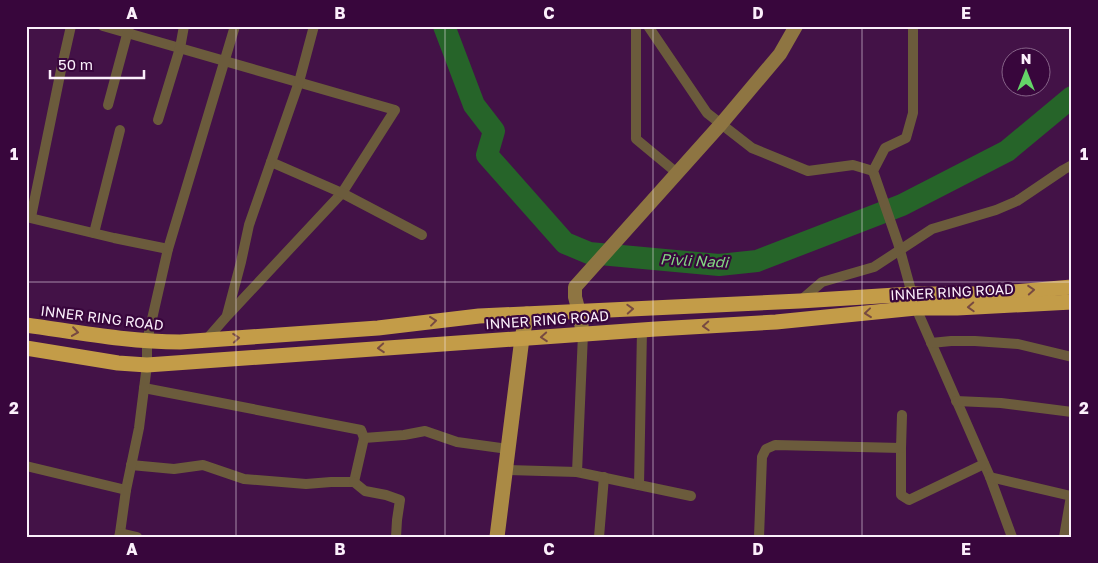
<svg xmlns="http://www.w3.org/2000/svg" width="1098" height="563" viewBox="0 0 1098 563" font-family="'Golos Text',sans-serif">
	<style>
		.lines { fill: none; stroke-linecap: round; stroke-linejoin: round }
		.river { stroke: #266429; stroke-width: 22 }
		.street { stroke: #6b5b3c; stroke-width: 10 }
		.secondary { stroke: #8e7542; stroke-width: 14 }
		.primary { stroke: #aa8a45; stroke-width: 15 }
		.highway { stroke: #c39c48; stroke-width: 15 }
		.oneway { stroke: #774a41 }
		.grid { fill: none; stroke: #fbeffb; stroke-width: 1; stroke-opacity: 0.55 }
		.labels { text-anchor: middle; stroke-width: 4.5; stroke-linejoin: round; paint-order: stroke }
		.street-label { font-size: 14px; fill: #fbeffb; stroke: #38063c }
		.water-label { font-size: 15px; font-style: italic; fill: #82d783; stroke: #38063c }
		.neatline { fill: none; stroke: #fbeffb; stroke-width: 2 }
		.grid-label { font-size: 16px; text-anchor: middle; font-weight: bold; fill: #fbeffb }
	</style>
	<rect width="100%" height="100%" fill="#431247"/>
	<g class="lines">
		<polyline class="river" points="444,26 474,105 494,131 487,155 565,243 589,253 719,265 757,261 902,205 1007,151 1072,97"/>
		<g class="street">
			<polyline points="103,26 395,110 342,193 227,316 206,340"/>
			<polyline points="636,26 636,139 677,173"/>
			<polyline points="648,26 707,113 752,148 808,171 853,165 873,171"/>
			<polyline points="108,105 129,27"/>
			<polyline points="158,120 180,48 184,26"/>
			<polyline points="271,162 342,193 422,235"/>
			<polyline points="26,217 114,238 168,249"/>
			<polyline points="31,217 61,70 71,26"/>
			<polyline points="94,233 120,130"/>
			<polyline points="912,294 898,243 873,171 885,148 906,138 913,113 913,26"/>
			<polyline points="800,301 822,282 874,267 932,229 996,210 1017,201 1063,170 1072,165"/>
			<polyline points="916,308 990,477 1012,537"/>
			<polyline points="227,315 241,262 249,225 299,82 314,26"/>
			<polyline points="583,334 577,472 691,496"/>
			<polyline points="931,343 951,341 975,341 1018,344 1072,357"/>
			<polyline points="144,388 361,430 364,438"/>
			<polyline points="956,401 1001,403 1072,412"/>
			<polyline points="901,448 901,495 909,500 984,464"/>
			<polyline points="131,465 174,469 203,465 244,479 306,484 331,482 354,482 364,438 404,435 425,431 457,442 508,449"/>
			<polyline points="26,466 126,490"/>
			<polyline points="506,470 577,472"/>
			<polyline points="990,477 1071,496 1064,537"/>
			<polyline points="354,482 365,491 386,495 400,500 397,520 396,537"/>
			<polyline points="639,485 642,330"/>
			<polyline points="120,533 126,490 139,428 147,365 147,341 168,249 235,26"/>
			<polyline points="119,537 120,533 137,537"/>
			<polyline points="599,537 604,477"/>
			<polyline points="759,537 762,457 766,449 775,445 901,448 902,415"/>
		</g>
		<polyline class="secondary" points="583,334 579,312 575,297 575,287 721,124 780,54 796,26"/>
		<polyline class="primary" points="497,537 522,338 527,314"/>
		<g class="highway">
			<path d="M26,325c51,7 103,17 154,17l198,-14 101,-12 321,-15 112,-7h77l83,-7"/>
			<polyline points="26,348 118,363 147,365 656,329 776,322 916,308 957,308 1072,302"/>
		</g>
	</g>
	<defs><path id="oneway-chevron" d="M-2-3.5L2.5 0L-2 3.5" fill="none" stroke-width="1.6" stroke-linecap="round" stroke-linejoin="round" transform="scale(1.25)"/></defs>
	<g class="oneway">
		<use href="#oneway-chevron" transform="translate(1031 290) rotate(-4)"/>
		<use href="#oneway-chevron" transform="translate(971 307) rotate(177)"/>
		<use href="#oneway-chevron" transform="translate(630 309) rotate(-3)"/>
		<use href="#oneway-chevron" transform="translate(868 313) rotate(174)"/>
		<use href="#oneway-chevron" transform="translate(433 321) rotate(-7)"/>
		<use href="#oneway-chevron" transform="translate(706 326) rotate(177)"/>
		<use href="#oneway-chevron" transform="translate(75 332) rotate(8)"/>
		<use href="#oneway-chevron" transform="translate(544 337) rotate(176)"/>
		<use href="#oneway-chevron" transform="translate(236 338) rotate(-4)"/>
		<use href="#oneway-chevron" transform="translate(381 348) rotate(176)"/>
	</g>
	<path class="grid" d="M236,26v511M445,26v511M653,26v511M862,26v511M26,282h1046"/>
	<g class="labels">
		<g class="street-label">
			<text transform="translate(952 292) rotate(-3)" y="5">INNER RING ROAD</text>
			<text transform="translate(102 318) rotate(7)" y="5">INNER RING ROAD</text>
			<text transform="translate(547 320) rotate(-4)" y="5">INNER RING ROAD</text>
		</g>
		<g class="water-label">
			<text transform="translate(694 261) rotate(3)" y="5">Pivli Nadi</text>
		</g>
	</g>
	<rect width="1098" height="563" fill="none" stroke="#38063c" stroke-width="55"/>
	<g transform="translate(1026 72)"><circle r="24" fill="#38063c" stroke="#866388"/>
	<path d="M0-4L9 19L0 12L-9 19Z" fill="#64d468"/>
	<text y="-8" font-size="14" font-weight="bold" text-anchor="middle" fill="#fbeffb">N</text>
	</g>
	<path d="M50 70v8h94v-8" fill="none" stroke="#fbeffb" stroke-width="2.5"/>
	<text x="58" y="70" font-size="15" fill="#fbeffb" stroke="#38063c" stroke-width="4" paint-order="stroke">50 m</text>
	<rect x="28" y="28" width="1042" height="508" class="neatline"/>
	<g class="grid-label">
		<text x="132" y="19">A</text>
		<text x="340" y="19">B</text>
		<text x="549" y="19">C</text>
		<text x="758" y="19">D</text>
		<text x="966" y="19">E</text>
		<text x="14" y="160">1</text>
		<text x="1084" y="160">1</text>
		<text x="14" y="414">2</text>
		<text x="1084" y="414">2</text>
		<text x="132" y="555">A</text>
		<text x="340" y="555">B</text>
		<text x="549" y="555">C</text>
		<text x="758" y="555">D</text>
		<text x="966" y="555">E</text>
	</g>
</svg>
